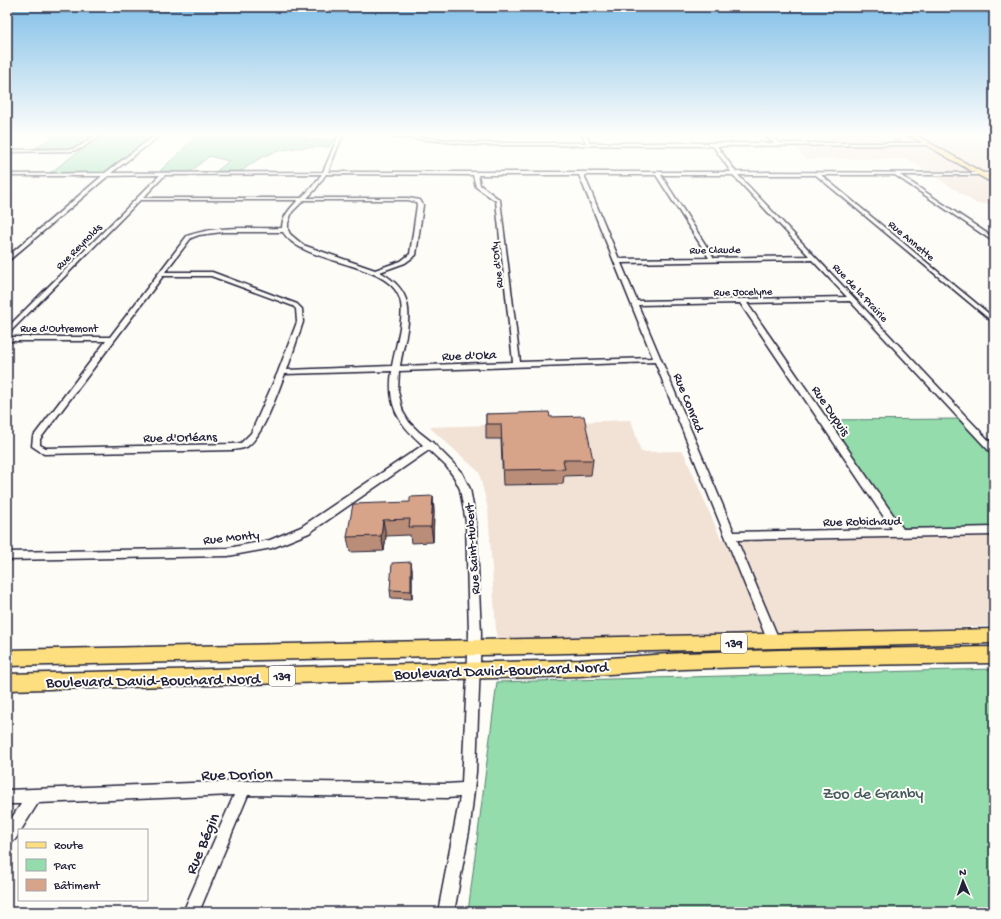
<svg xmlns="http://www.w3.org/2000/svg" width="1001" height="919" viewBox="0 0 1001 919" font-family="'Gochi Hand',sans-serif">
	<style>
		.built { fill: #f2e2d6 }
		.green { fill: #94dcac; stroke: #5b7f74 }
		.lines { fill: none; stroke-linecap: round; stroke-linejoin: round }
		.minor-casing { stroke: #22223b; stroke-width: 3 }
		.major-casing { stroke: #22223b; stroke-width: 3 }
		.highway-casing { stroke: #22223b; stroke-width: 3 }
		.minor { fill: #fdfcf7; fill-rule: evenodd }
		.major { fill: #fddf80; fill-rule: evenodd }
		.highway { fill: #fddf80; fill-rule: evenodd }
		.wall { fill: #b98d77; stroke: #22223b }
		.shaded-wall { fill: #967361; stroke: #22223b }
		.building { fill: #d7a48a; stroke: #22223b }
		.labels { text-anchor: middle; stroke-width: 4; stroke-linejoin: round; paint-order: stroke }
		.far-street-label { font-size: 11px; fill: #22223b; stroke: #fdfcf7 }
		.shield { fill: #fdfcf7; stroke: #646373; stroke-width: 1 }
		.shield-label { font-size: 12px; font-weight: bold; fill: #22223b }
		.street-label { font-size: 13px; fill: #22223b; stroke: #fdfcf7 }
		.near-street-label { font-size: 16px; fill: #22223b; stroke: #fdfcf7 }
		.near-park-label { font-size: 16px; fill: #445a5d; stroke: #fdfcf7 }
	</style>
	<rect width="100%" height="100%" fill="#fdfcf7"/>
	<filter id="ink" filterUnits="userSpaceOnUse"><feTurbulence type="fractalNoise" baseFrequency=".025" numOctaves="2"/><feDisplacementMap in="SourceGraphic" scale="8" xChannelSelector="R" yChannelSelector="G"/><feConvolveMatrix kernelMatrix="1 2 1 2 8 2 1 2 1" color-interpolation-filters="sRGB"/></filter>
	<g filter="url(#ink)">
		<g class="built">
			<polygon points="811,134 906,134 994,185 994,204 977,204 908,159 807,159 793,146 828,146"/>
			<polygon points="994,137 994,173 984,173 922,138"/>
			<polygon points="631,420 641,452 683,451 721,539 994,536 994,626 497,646 488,509 479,472 429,427"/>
		</g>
		<g class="green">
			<polygon points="59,134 96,134 77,147 68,148 35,148"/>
			<polygon points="102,134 160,134 107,174 50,173"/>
			<path d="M199,134h51l-3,3h24l3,-3h36l-5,6h28l-4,7c-34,0 -60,0 -87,24h-25l12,-10 -20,-5 -19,16 -30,-1z"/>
			<polygon points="969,419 994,445 994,528 896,528 823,420"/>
			<polygon points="994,669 994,912 468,912 497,682"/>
		</g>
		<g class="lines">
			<defs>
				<g id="minor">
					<polygon points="97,134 102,134 82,148 72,151 7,152 7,150 72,149 80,146"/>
					<path d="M157,134h5l-51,39 212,-1 16,-38h4l-15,38h403l-18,-26 -239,-1 -99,-11h15l84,9h112l-4,-9h4l4,9h184l-11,-9h5l11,9h148l2,1 -2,1 -210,1 19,26 258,1v2h-94l94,63v4l-99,-67h-74l173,143v5l-178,-148h-78l256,271v8l-3,-1 -141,-152 -103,2 156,226 91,-2v8l-257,5 43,102 -2,4 -4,1 -4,-1 -2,-4 -113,-280 -256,9 -1,20 5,21 6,10 10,10 14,11 19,19 10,11 8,16 6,33 5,112 -5,138 -6,54 -16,86h-16l22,-115 -13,1 -199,-3 -49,117h-16l51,-117 -196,8 -17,27h-2c0,7 -6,13 -12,15v-20l14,-21h-14v-14l237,-9 203,3 15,-1 7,-149 -3,-112 -6,-33 -6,-12 -8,-11 -17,-16 -120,83 -37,15 -44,8 -221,4v-8l221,-4 42,-8 31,-13 122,-82c-25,-22 -36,-39 -31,-74l-107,3c-8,19 -21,60 -37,72 -4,3 -10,3 -15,4l-189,4 -12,-8 1,-9 73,-96h-99v-4h103l77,-101c31,-11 64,-7 95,-8 0,-12 8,-19 16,-28h-158l-131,133 -2,1v-6l153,-153 -52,1 -101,86v-5l95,-81h-95v-2l98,-1zM322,174l-11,14 -10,10h-158l22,-23zM326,174l147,1 3,12 20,14 17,161 -113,4c6,-39 23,-70 -20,-94l25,-9 11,-8 7,-50 -3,-5 -12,-2h-101l8,-8zM478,175h101l74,183 -133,4 -20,-162 -20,-15zM584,175h72l53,83 -90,1zM661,175h72l76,81 -95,2zM304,200h104l8,2 1,3 -7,49 -9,7 -26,9 -72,-25 -13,-11 -2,-4v-7l4,-11zM222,232h61c21,35 111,28 118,71 3,17 -6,46 -9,63l-105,4 16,-48 -1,-13 -5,-5 -85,-32h-47l26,-34 8,-3zM812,260l35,37 -210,4 -16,-38zM163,276h48l82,30 3,3 1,13 -19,50 -27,61 -10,10 -8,1 -187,4 -6,-3v-6zM740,303l152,226 -158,3 -96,-227z"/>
				</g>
				<polygon id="major" points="907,134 914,134 994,179 994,184"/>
				<g id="highway">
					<polygon points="994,629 994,643 7,666 7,650"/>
					<polygon points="994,647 994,663 781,666 683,669 580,676 7,690 7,674 580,660 683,653 781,650"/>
				</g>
			</defs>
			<use href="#minor" class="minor-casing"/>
			<use href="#major" class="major-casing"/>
			<use href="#highway" class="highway-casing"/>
			<use href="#minor" class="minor"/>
			<use href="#major" class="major"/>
			<use href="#highway" class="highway"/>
		</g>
		<g class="wall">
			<polygon points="486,414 550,417 593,460 591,475 564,476 563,484 503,485 501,439 486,439"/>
			<polygon points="433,496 434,512 433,542 411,543 410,535 386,536 384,551 350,552 347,537"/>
			<polygon points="412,569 412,599 391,598 390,590"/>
		</g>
		<g class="shaded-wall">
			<polygon points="433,496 434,512 433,542 431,527"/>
			<polygon points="383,520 386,536 384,551 381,536"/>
			<polygon points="411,562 412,569 412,599 411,591"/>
		</g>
		<g class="building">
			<polygon points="549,412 550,417 584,416 593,460 563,460 565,469 503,470 501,424 486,424 486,414"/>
			<polygon points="433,496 431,527 409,527 410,519 383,520 381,536 347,537 353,504 410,502 410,497"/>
			<polygon points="411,562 411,591 390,590 392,563"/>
		</g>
	</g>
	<linearGradient id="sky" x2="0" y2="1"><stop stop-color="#81bfe8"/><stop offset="0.51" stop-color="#fefefb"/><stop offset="1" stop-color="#fefefb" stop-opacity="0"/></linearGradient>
	<rect width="1001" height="263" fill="url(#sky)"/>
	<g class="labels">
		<g class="far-street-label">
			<text transform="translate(912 240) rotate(40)" y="4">Rue Annette</text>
			<text transform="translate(78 246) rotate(-45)" y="4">Rue Reynolds</text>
			<text transform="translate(715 249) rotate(-1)" y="4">Rue Claude</text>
			<text transform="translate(496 265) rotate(-97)" y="4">Rue d'Orly</text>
			<text transform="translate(743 291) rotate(-1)" y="4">Rue Jocelyne</text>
			<text transform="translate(861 292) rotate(47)" y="4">Rue de la Prairie</text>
			<text x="59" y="332">Rue d'Outremont</text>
		</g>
		<g class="shield">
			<rect x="721" y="633" width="26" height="20" rx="3"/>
			<rect x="269" y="666" width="26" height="20" rx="3"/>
		</g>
		<g class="shield-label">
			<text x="734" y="647">139</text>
			<text x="282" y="680">139</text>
		</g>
		<g class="street-label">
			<text transform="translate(469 354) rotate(-2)" y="5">Rue d'Oka</text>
			<text transform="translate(690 402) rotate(68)" y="5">Rue Conrad</text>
			<text transform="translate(832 410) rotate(56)" y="5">Rue Dupuis</text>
			<text transform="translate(180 436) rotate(-1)" y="5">Rue d'Orléans</text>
			<text transform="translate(862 520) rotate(-1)" y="5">Rue Robichaud</text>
			<text transform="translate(231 536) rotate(-6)" y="5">Rue Monty</text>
			<text transform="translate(471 549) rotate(-94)" y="5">Rue Saint-Hubert</text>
		</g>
		<g class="near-street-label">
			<text transform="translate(501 669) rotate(-2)" y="6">Boulevard David-Bouchard Nord</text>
			<text transform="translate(153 679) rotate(-1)" y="6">Boulevard David-Bouchard Nord</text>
			<text transform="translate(237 773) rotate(-1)" y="6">Rue Dorion</text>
			<text transform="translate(201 843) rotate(-67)" y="6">Rue Bégin</text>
		</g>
		<g class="near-park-label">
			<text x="873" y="798">Zoo de Granby</text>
		</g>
	</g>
	<rect width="1001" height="919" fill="none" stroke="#fdfcf7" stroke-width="24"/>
	<rect x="12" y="12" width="977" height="895" fill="none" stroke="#22223b" stroke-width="1.5" filter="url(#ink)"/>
	<rect x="18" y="829" width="130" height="72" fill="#fdfcf7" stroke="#a5a5ac"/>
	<rect x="26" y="842" width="20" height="6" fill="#fddf80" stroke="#a5a5ac"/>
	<text x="54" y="849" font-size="12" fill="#22223b">Route</text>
	<rect x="26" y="859" width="20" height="12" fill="#94dcac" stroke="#a5a5ac"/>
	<text x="54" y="869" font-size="12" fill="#22223b">Parc</text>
	<rect x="26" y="879" width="20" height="12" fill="#d7a48a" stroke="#a5a5ac"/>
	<text x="54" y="889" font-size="12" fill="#22223b">Bâtiment</text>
	<g transform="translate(963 881) rotate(358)" stroke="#fdfcf7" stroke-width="3" paint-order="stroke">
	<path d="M0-3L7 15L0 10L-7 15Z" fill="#22223b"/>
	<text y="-6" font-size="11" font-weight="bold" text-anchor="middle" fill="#22223b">N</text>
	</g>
</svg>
